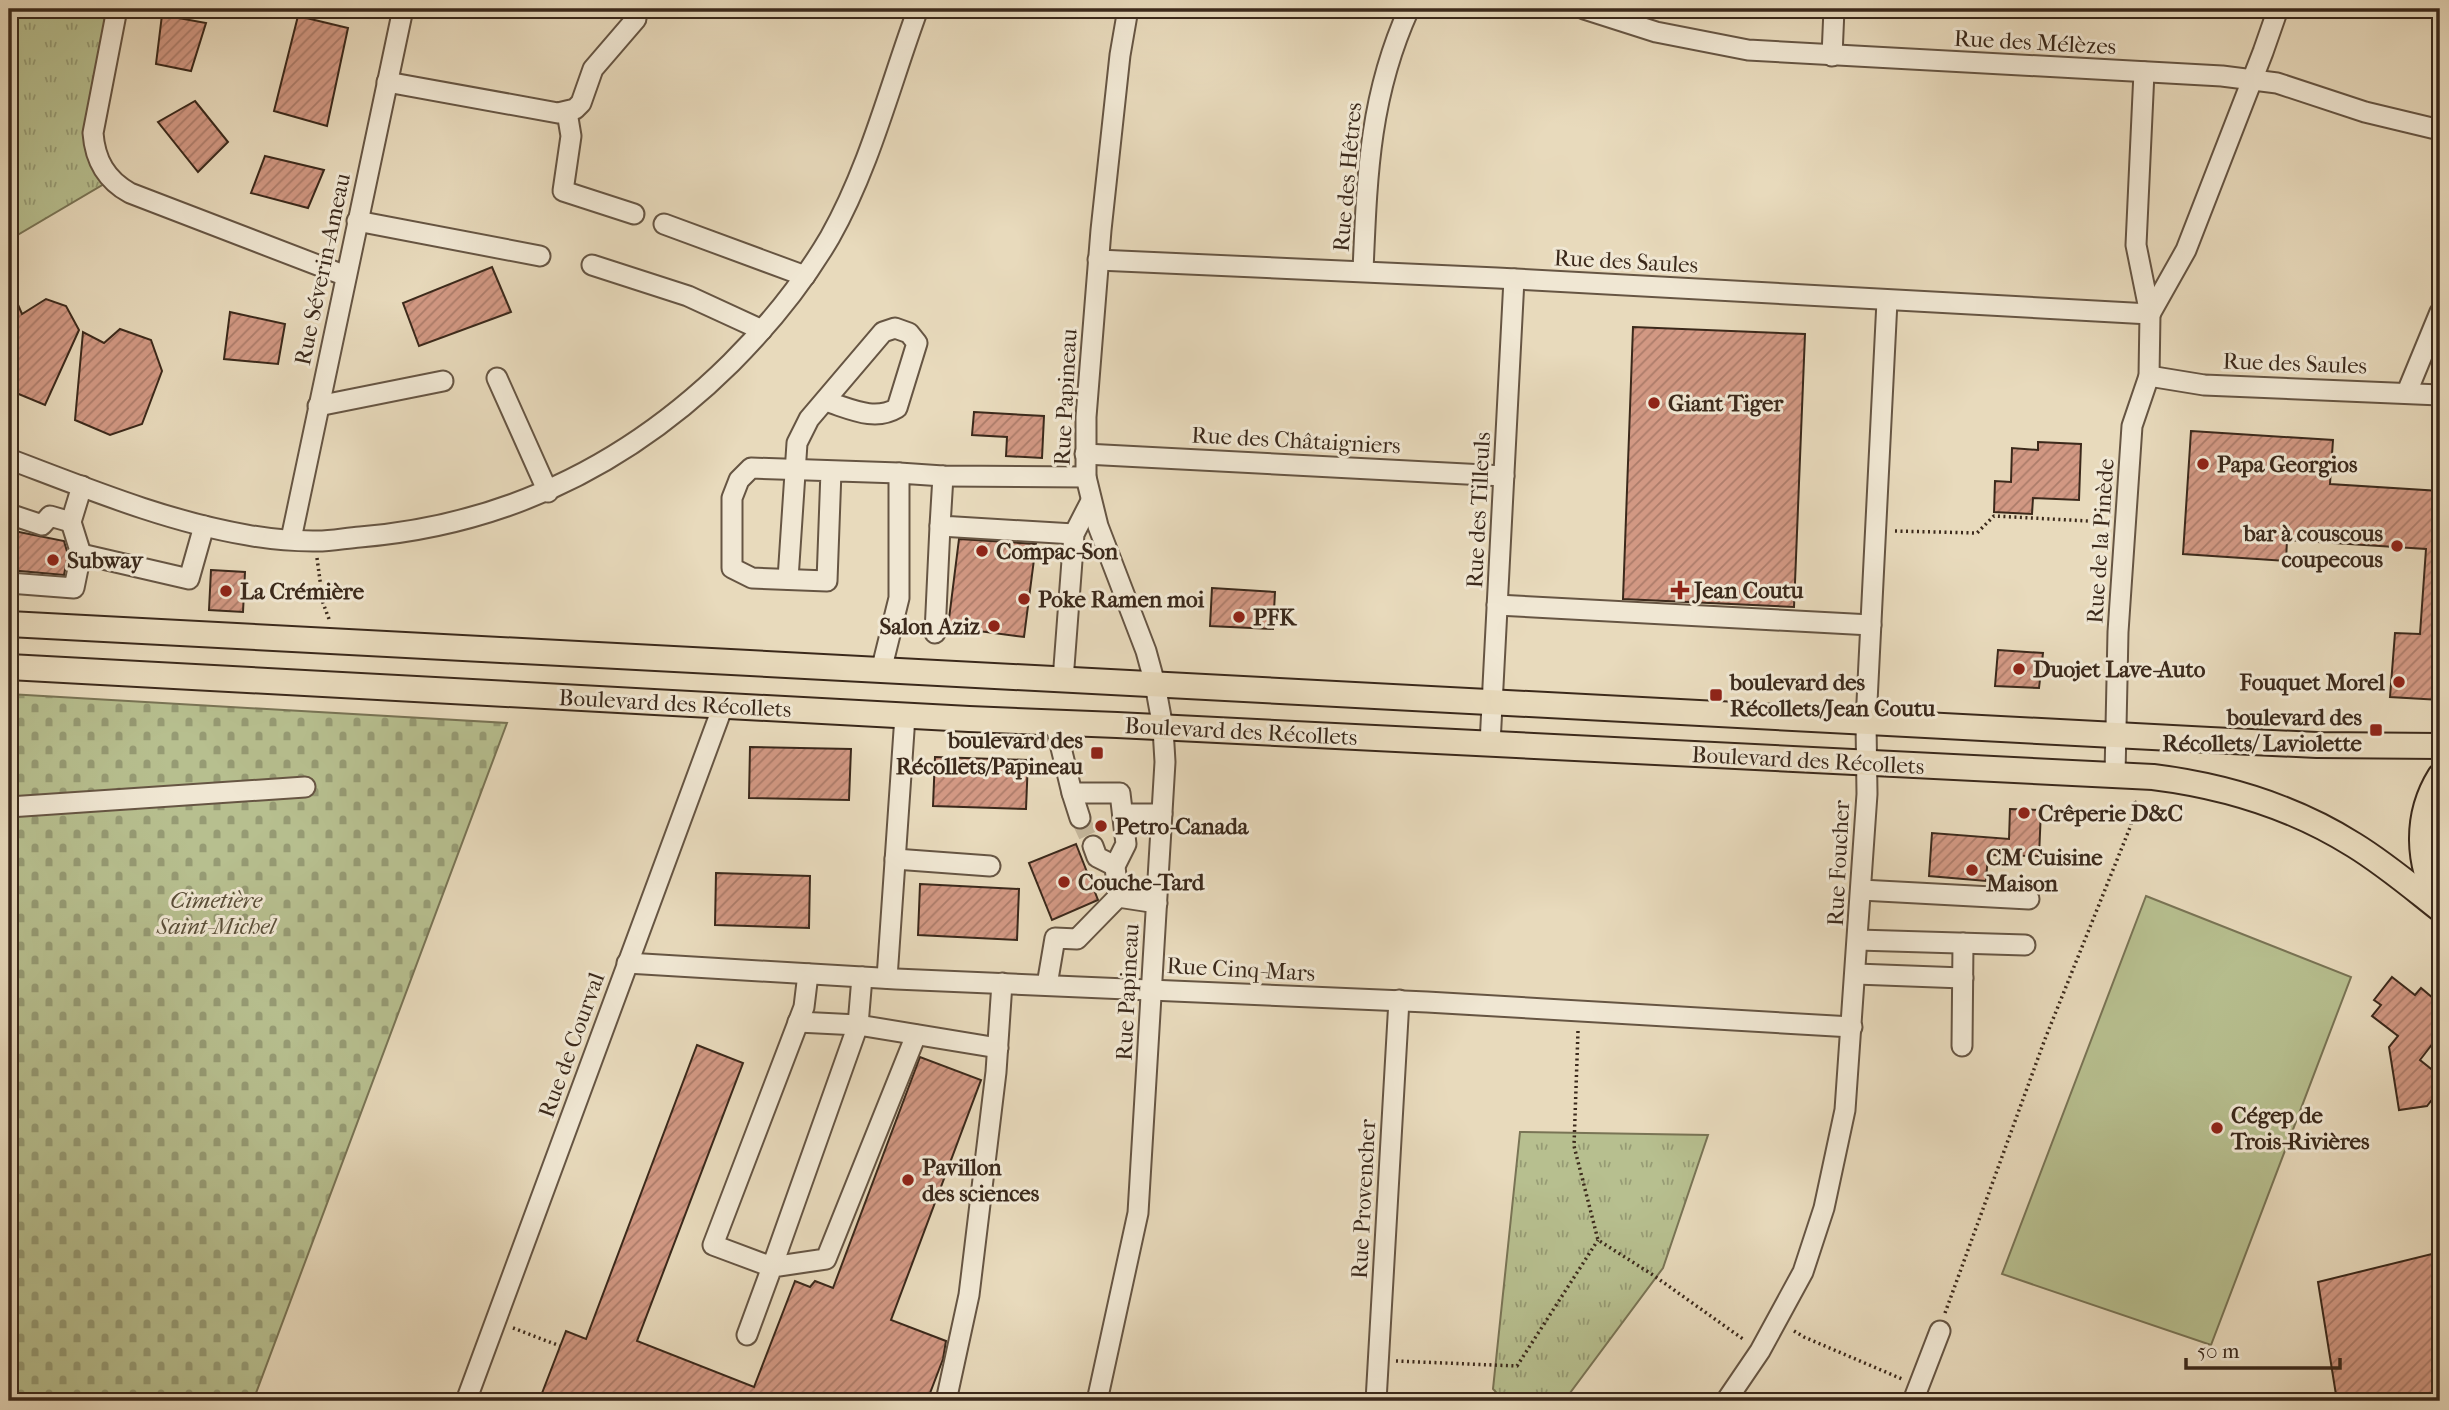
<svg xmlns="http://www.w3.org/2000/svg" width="2449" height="1410" viewBox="0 0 2449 1410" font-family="'IM FELL French Canon',serif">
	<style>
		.green { fill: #b7bf8f; stroke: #797455; stroke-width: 2 }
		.cemetery { fill: url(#cemetery-stones); stroke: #797455; stroke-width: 2 }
		.park { fill: url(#park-tufts); stroke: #797455; stroke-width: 2 }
		.building { fill: url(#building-hatch); stroke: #3b291b; stroke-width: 2 }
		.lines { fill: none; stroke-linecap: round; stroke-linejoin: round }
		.minor-tunnel { stroke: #c5b79c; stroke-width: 19; stroke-dasharray: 19 10; stroke-linecap: butt }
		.minor-casing { stroke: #665543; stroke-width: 23 }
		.major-casing { stroke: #3b291b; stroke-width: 28 }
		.path { stroke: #3b291b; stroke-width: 3.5; stroke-dasharray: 2 3.5; stroke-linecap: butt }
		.minor { stroke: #f0e7d3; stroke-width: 19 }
		.major { stroke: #e8dabc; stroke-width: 24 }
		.poi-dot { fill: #8f2418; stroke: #f0e7d3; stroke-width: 2.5 }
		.labels { text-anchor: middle; stroke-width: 6; stroke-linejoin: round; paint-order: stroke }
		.street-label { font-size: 23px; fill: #3b291b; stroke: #f0e7d3 }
		.poi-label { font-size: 23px; font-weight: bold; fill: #3b291b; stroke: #f0e7d3; text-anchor: start }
		.park-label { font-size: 23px; font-style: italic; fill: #5a4e38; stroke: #f0e7d3 }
	</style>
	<defs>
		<pattern id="cemetery-stones" width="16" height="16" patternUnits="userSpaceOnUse" patternTransform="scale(1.75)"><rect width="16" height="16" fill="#b7bf8f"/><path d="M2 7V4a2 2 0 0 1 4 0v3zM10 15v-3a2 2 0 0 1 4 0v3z" fill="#969b74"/></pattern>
		<pattern id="park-tufts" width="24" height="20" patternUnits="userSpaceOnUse" patternTransform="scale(1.75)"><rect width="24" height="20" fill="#b7bf8f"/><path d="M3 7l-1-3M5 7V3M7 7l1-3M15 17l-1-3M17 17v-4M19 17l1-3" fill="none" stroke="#969b74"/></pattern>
		<pattern id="building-hatch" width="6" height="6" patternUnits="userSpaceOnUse" patternTransform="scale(1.75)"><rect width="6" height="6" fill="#d29883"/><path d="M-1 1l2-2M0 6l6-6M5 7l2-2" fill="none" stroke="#ac7c6a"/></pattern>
	</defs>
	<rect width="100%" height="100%" fill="#e8dabc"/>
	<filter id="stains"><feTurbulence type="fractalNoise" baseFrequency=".00286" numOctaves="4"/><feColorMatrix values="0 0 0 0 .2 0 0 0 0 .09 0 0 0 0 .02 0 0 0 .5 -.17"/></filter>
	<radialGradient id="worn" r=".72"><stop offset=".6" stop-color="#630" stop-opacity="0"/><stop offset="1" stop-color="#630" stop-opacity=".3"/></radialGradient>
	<polygon class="green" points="2146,896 2351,977 2211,1345 2002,1274"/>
	<polygon class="cemetery" points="9,694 507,723 253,1401 9,1401"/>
	<g class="park">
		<polygon points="9,9 114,9 90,121 109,181 9,240"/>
		<polygon points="1520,1132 1708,1135 1663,1268 1564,1401 1504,1401 1493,1389"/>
	</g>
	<g class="building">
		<polygon points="162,15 206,23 191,71 156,64"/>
		<polygon points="298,16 348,28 327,126 274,111"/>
		<polygon points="195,101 228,142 198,172 158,122"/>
		<polygon points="265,156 324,170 308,208 251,193"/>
		<polygon points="492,267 511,312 419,346 403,303"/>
		<polygon points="9,284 22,314 46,299 66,306 79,330 45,405 9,390"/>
		<polygon points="230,312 285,324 278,364 224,359"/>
		<polygon points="1633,327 1805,334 1794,607 1623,599"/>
		<polygon points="120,329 151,340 162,371 142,424 110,435 75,420 83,332 104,343"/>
		<polygon points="974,412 1044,416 1042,458 1006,456 1007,437 972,435"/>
		<polygon points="2191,431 2333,440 2330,484 2440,491 2440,700 2390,697 2395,633 2420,634 2426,549 2287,540 2286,561 2183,554"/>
		<polygon points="2038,442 2081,444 2079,500 2033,498 2032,514 1994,512 1995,481 2011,482 2012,448 2038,450"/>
		<polygon points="9,530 64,541 68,555 64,575 9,570"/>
		<polygon points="959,539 1036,544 1024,637 948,627"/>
		<polygon points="211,570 245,572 243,612 209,610"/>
		<polygon points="1212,588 1275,592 1273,629 1210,626"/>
		<polygon points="1998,650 2043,653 2039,688 1995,686"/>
		<polygon points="750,747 851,749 849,800 749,798"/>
		<polygon points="935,757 1028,760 1026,809 933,806"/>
		<polygon points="2010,809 2041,810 2039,856 1988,855 1986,881 1929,876 1932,833 2009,839"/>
		<polygon points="1076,844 1098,900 1052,920 1029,863"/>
		<polygon points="716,873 810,876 809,928 715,925"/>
		<polygon points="920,884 1019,889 1017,940 918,935"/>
		<polygon points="2392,977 2415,995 2421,988 2440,1004 2440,1034 2420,1060 2440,1076 2440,1089 2427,1106 2399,1110 2389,1047 2398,1036 2372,1016 2381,1005 2374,1000"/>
		<polygon points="697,1045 743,1063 637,1341 754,1387 795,1281 810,1287 815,1281 833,1288 920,1057 981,1080 891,1320 946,1341 943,1359 927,1401 539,1401 566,1331 586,1339"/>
		<polygon points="2440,1252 2440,1401 2337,1401 2318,1282"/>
	</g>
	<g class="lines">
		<polyline class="minor-tunnel" points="1080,818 1093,846"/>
		<defs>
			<g id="minor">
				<path d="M117,9l-24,124c2,27 13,47 37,60l216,83"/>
				<polyline points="1584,9 1656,32 1748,50 2222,76 2277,83 2365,112 2440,130"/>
				<polyline points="1832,56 1834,9"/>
				<polyline points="387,82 558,113 575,109 581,103 593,69 636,19"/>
				<polyline points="567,112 571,136 563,191 634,214"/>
				<polyline points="357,221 540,256"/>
				<polyline points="664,224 805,276"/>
				<polyline points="1098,260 1497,278 2150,314"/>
				<polyline points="592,265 688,296 762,330"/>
				<path d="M1363,271c4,-94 6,-174 46,-262"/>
				<polyline points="2150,314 2186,250 2263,52 2278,9"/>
				<polyline points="2149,376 2204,385 2440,395"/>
				<polyline points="497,378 548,492"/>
				<polyline points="2407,392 2440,312"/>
				<polyline points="318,406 443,381"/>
				<polyline points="1085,454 1504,476"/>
				<path d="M9,459c77,29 156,62 238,76 22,4 44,6 66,6 15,1 32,-3 47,-4 145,-12 268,-72 371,-174 37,-37 72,-80 99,-126 40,-71 60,-152 88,-228"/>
				<polyline points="831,471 827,581 752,578 732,568 732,498 739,480 751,468 899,473"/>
				<polyline points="943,476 940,526 1074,534"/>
				<polyline points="9,514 42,525 50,516 71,522"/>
				<polyline points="291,539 403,9"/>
				<polyline points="81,554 71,522 82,486"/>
				<path d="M788,579l9,-136 12,-24 74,-87 12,-4 14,5 8,10 -20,65c-23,14 -48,0 -72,-7"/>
				<polyline points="9,583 74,588 81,554 189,579 204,526"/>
				<polyline points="1497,605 1871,625"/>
				<polyline points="935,633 940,526"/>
				<polyline points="881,671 899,598 899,473 943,476 1086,477"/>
				<polyline points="1063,680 1074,534 1091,501"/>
				<polyline points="1055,723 1072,793 1120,793 1126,844 1115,866 1118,897 1157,903"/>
				<polyline points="1490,744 1514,279"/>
				<polyline points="2115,775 2118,632 2132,426 2149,376 2150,314 2136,245 2144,72"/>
				<polyline points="1072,793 1080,818"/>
				<polyline points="9,807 305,787"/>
				<polyline points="1123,814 1162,814"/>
				<polyline points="1093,846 1097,857 1115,866"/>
				<polyline points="895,859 990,866"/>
				<polyline points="1861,890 2029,899"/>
				<polyline points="1858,940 2025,945"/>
				<polyline points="627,963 896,979 1427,1002 1852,1027"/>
				<polyline points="808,974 804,1007 713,1245 772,1267 858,1025 862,977"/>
				<polyline points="1856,974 1963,978"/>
				<polyline points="887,978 905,716"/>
				<polyline points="1047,985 1055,938 1077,939 1118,897"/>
				<polyline points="798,1022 858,1025 998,1048"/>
				<polyline points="1962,1046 1963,943"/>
				<polyline points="747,1335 772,1267 826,1259 916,1035"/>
				<polyline points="466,1401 723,706"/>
				<polyline points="946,1401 969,1295 996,1072 1002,983"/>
				<polyline points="1097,1401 1138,1213 1165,762 1163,728 1155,684 1146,651 1098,526 1086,477 1086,417 1101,230 1120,55 1128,9"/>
				<polyline points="1376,1401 1399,1000"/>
				<polyline points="1726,1401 1760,1351 1803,1272 1824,1208 1845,1110 1867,794 1866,722 1887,301"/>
				<polyline points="1913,1401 1940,1331"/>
			</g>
			<g id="major">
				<polyline points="9,624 2210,740 2317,745 2440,746"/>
				<path d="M9,667l960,52 148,6 1036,52c72,9 139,29 201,68 31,19 58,42 86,64"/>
				<path d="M2440,776c-25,40 -23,88 0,128"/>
			</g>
		</defs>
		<use href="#minor" class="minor-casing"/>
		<use href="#major" class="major-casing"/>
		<g class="path">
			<polyline points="1895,531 1977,533 1994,516 2107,522"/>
			<polyline points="317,558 323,603 329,619"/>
			<polyline points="1578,1031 1574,1146 1598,1240 1653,1275 1743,1339"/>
			<polyline points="1945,1313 2045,1039 2131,825 2135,802 2133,799"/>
			<polyline points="513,1328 560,1346"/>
			<polyline points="1794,1331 1804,1337 1902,1379"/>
			<polyline points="1396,1361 1517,1366 1598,1240"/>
		</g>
		<use href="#minor" class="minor"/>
		<use href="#major" class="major"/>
	</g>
	<g class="poi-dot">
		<circle cx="1654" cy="403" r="7"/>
		<circle cx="2203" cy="464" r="7"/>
		<circle cx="2397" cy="546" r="7"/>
		<circle cx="982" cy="551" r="7"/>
		<circle cx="53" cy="560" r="7"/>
		<path d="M1676.5 579.5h7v7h7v7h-7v7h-7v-7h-7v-7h7z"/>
		<circle cx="226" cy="591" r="7"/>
		<circle cx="1024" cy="599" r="7"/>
		<circle cx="1239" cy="617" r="7"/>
		<circle cx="994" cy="626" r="7"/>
		<circle cx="2019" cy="669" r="7"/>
		<circle cx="2399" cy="682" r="7"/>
		<rect x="1709" y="688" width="14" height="14" rx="3.5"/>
		<rect x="2369" y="723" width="14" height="14" rx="3.5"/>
		<rect x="1090" y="746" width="14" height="14" rx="3.5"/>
		<circle cx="2024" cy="813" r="7"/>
		<circle cx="1101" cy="826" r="7"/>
		<circle cx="1972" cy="870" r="7"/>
		<circle cx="1064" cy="882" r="7"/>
		<circle cx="2217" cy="1128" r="7"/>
		<circle cx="908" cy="1180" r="7"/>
	</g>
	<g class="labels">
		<g class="street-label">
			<text transform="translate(2035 42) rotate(3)" y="8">Rue des Mélèzes</text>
			<text transform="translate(1347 177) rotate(-85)" y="8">Rue des Hêtres</text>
			<text transform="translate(1626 261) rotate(3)" y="8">Rue des Saules</text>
			<text transform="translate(322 269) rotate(-78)" y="8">Rue Séverin-Ameau</text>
			<text transform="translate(2295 363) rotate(2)" y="8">Rue des Saules</text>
			<text transform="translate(1065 397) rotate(-87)" y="8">Rue Papineau</text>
			<text transform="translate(1296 440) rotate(3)" y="8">Rue des Châtaigniers</text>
			<text transform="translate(1478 510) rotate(-87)" y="8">Rue des Tilleuls</text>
			<text transform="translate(2100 541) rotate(-86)" y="8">Rue de la Pinède</text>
			<text transform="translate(675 703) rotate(3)" y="8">Boulevard des Récollets</text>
			<text transform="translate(1241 731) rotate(3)" y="8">Boulevard des Récollets</text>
			<text transform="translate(1808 760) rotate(3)" y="8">Boulevard des Récollets</text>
			<text transform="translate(1838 863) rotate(-87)" y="8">Rue Foucher</text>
			<text transform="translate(1241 969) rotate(3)" y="8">Rue Cinq-Mars</text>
			<text transform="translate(1127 992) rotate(-87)" y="8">Rue Papineau</text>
			<text transform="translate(571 1045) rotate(-70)" y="8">Rue de Courval</text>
			<text transform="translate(1363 1199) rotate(-87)" y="8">Rue Provencher</text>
		</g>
		<g class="poi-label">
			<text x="1668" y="411">Giant Tiger</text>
			<text x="2217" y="472">Papa Georgios</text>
			<text x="2383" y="541" text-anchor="end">bar à couscous<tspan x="2383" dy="26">coupecous</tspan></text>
			<text x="996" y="559">Compac-Son</text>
			<text x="67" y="568">Subway</text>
			<text x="1694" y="598">Jean Coutu</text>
			<text x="240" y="599">La Crémière</text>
			<text x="1038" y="607">Poke Ramen moi</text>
			<text x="1253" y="625">PFK</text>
			<text x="980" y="634" text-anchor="end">Salon Aziz</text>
			<text x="2033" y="677">Duojet Lave-Auto</text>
			<text x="1730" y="690">boulevard des<tspan x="1730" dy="26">Récollets/Jean Coutu</tspan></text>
			<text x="2385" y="690" text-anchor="end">Fouquet Morel</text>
			<text x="2362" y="725" text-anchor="end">boulevard des<tspan x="2362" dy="26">Récollets/ Laviolette</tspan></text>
			<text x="1083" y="748" text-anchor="end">boulevard des<tspan x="1083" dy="26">Récollets/Papineau</tspan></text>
			<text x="2038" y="821">Crêperie D&amp;C</text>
			<text x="1115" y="834">Petro-Canada</text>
			<text x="1986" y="865">CM Cuisine<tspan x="1986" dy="26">Maison</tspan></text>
			<text x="1078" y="890">Couche-Tard</text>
			<text x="2231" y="1123">Cégep de<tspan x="2231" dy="26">Trois-Rivières</tspan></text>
			<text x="922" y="1175">Pavillon<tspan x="922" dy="26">des sciences</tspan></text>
		</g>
		<g class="park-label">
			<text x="216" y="908">Cimetière<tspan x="216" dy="26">Saint-Michel</tspan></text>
		</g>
	</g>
	<rect width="2449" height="1410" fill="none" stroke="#e8dabc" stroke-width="35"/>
	<rect x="10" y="10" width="2428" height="1389" fill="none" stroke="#3b291b" stroke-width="3.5"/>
	<rect x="18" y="18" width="2414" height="1375" fill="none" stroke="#3b291b" stroke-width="2"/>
	<path d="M2186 1358v10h154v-10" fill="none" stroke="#3b291b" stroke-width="3.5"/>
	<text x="2197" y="1358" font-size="21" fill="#3b291b" stroke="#f0e7d3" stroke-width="5" paint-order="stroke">50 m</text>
	<rect width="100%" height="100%" filter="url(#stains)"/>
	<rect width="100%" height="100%" fill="url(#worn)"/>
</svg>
